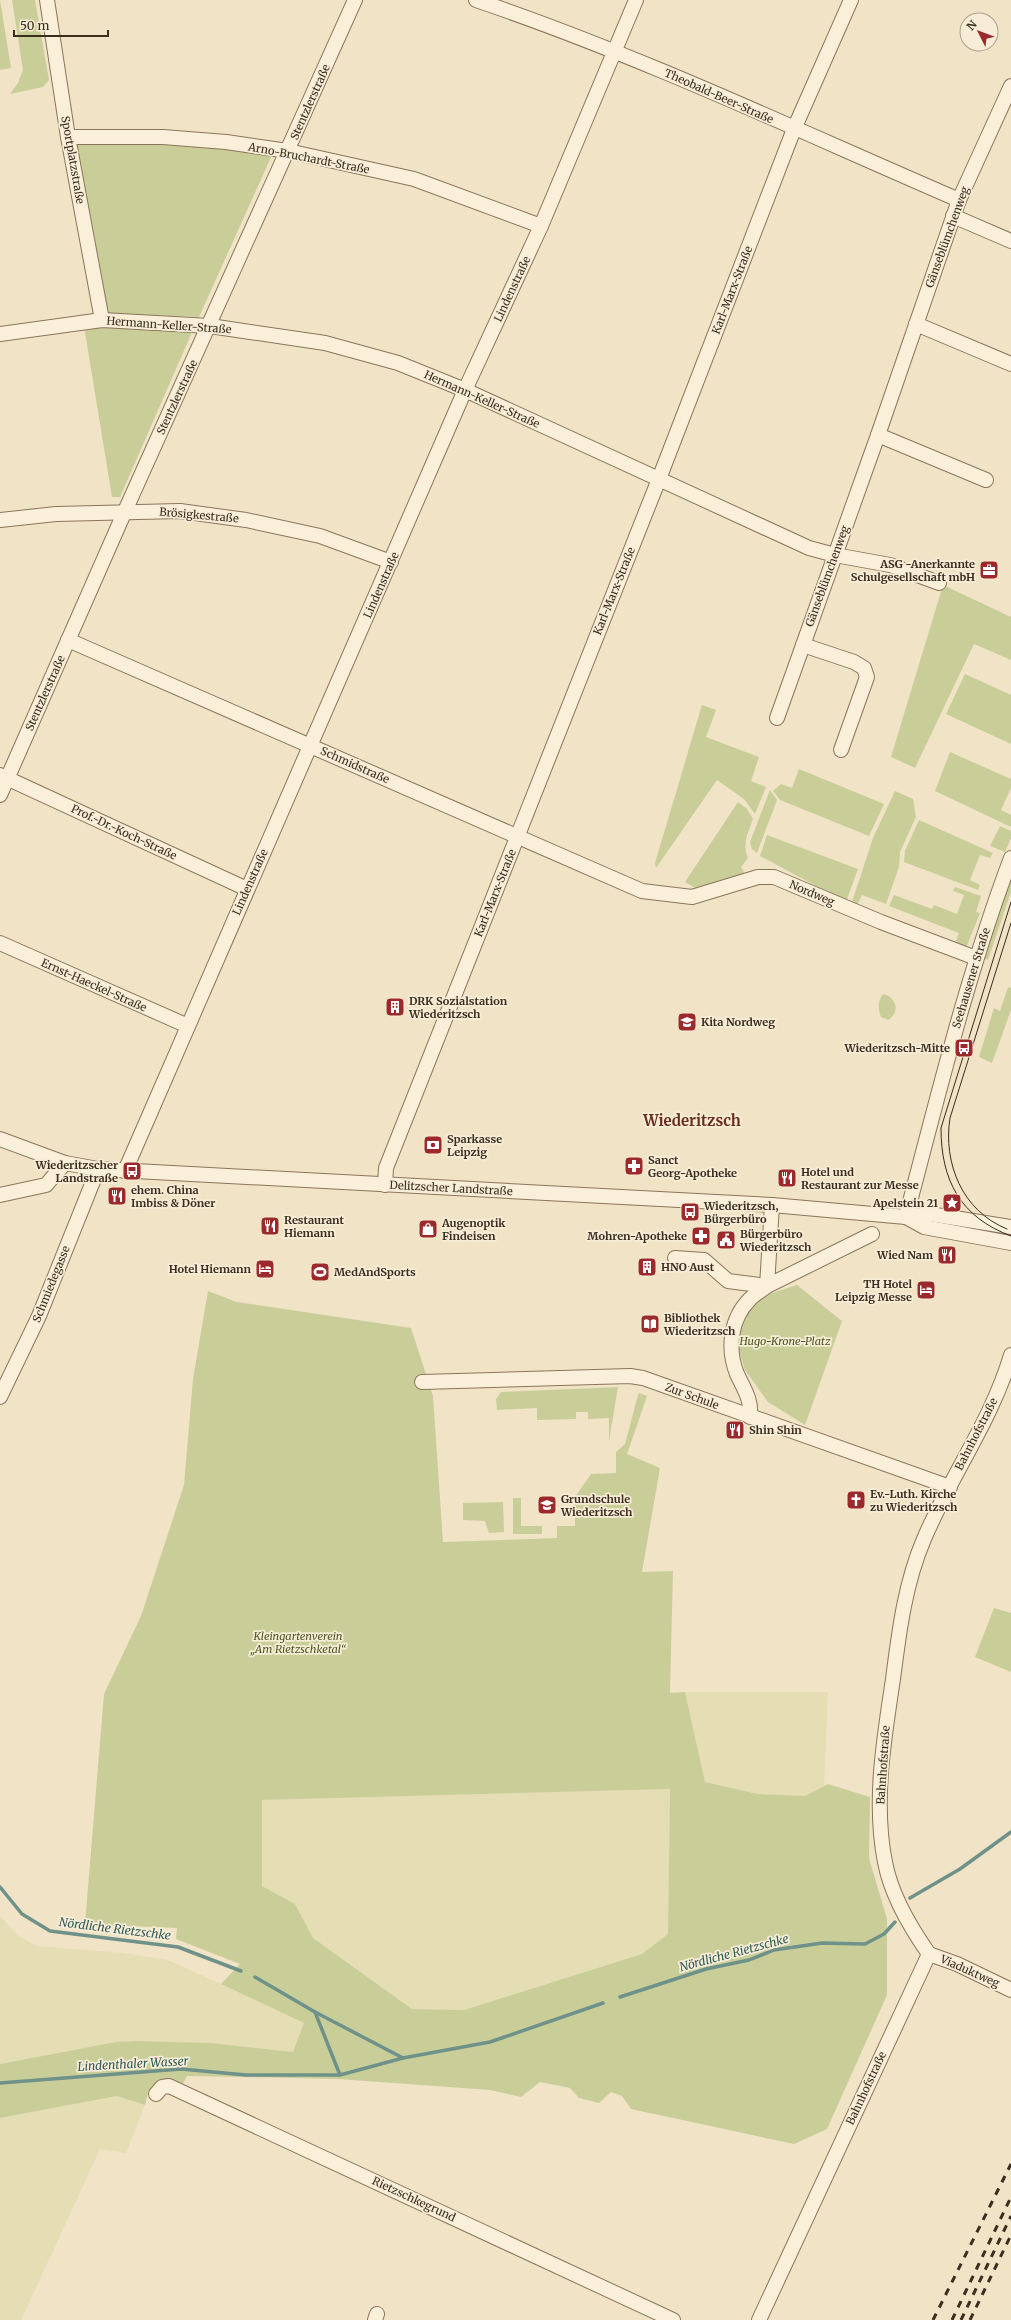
<svg xmlns="http://www.w3.org/2000/svg" width="1011" height="2320" viewBox="0 0 1011 2320" font-family="Merriweather,serif">
	<style>
		.farmland { fill: #e5ddb3 }
		.green { fill: #c9ce99; fill-rule: evenodd }
		.lines { fill: none; stroke-linecap: round; stroke-linejoin: round }
		.stream { stroke: #6e9289; stroke-width: 3.5 }
		.minor-casing { stroke: #8c745b; stroke-width: 16 }
		.minor { stroke: #faf0da; stroke-width: 14 }
		.tram { stroke: #3b2d1f; stroke-width: 1 }
		.rail { stroke: #3b2d1f; stroke-width: 3; stroke-dasharray: 7 7; stroke-linecap: butt }
		.labels { text-anchor: middle; stroke-width: 3.5; stroke-linejoin: round; paint-order: stroke }
		.street-label { font-size: 11px; fill: #3b2d1f; stroke: #f7edd6 }
		.poi-label { font-size: 11px; font-weight: bold; fill: #3b2d1f; stroke: #f7edd6; text-anchor: start }
		.park-label { font-size: 11px; font-style: italic; fill: #4c5825; stroke: #f7edd6 }
		.water-label { font-size: 12px; font-style: italic; fill: #2e5b58; stroke: #f7edd6 }
		.district-label { font-size: 15px; font-weight: bold; fill: #692c1d; stroke: #f7edd6 }
	</style>
	<rect width="100%" height="100%" fill="#f0e3c6"/>
	<g class="farmland">
		<polygon points="685,1692 828,1692 824,1786 805,1796 758,1794 705,1782"/>
		<polygon points="670,1789 668,1934 642,1954 464,2010 412,2009 313,1938 295,1904 262,1886 262,1800"/>
		<polygon points="0,1916 17,1935 37,1946 123,1953 168,1960 221,1984 304,2023 294,2052 211,2043 138,2041 116,2042 0,2064"/>
		<polygon points="117,2096 145,2105 126,2153 100,2149 21,2320 0,2320 0,2118"/>
	</g>
	<g class="green">
		<polygon points="0,0 11,68 0,70"/>
		<polygon points="12,0 35,0 49,80 43,87 10,94 18,83 23,70"/>
		<polygon points="76,141 174,141 272,155 199,317 106,313"/>
		<polygon points="84,326 193,330 120,497 112,497"/>
		<polygon points="943,585 1011,617 1011,660 974,644 915,768 891,757"/>
		<polygon points="965,674 1011,695 1011,744 946,714"/>
		<polygon points="702,705 716,710 706,737 759,757 751,781 766,787 755,814 744,799 717,780 656,868 655,863"/>
		<polygon points="950,752 1011,779 1011,788 1001,810 1011,815 1011,827 935,791"/>
		<polygon points="799,769 884,804 869,836 780,800 773,791 781,784 792,788"/>
		<polygon points="770,790 777,800 757,853 752,849 750,842"/>
		<polygon points="895,791 913,799 916,817 900,852 899,867 886,904 862,895 857,905 852,902 873,838"/>
		<path d="M738,802l9,7 6,10c-5,14 -11,24 -5,39l-7,9 4,7 -43,18 -17,-10z"/>
		<polygon points="919,820 993,853 990,858 980,855 970,880 980,885 978,890 904,862 905,851"/>
		<polygon points="1000,826 1011,831 1011,838 1005,852 990,846"/>
		<polygon points="767,835 858,869 846,902 760,856"/>
		<polygon points="1011,874 1011,892 988,960 983,958"/>
		<polygon points="955,887 981,896 976,912 980,913 966,948 954,946 959,933 889,906 894,895 932,909 934,905 957,914 964,895 953,891"/>
		<polygon points="1008,987 1011,988 1011,1010 992,1063 979,1057 994,1008 1000,1011"/>
		<path d="M883,994c13,3 18,18 5,26l-7,-3c-3,-8 -4,-15 2,-23z"/>
		<polygon points="797,1285 842,1321 805,1425 768,1402 745,1370 737,1344 746,1315 755,1303 766,1295"/>
		<path d="M208,1291l29,11 174,26 22,68 10,146 114,-4v-12h18v-29l16,-23 25,-1v-21l9,-8 13,-49 1,-2 8,3 -20,58 33,14 -18,104 31,-1 -3,122 15,-1 20,90 53,12 47,2 23,-12 42,13 -1,61 18,61v76l-60,134 -33,15 -163,-35 -9,-13 -11,-4 -12,11 -20,-5 -9,-10 -30,-6 -19,15 -31,-7 -152,-11 -151,-3 -5,9 -25,-2 -9,9 -3,13 -28,-9 -117,22v-54l116,-22 22,-1 73,2 82,9 11,-29 -83,-39 19,-20 -64,-25 1,-11 -92,-4 19,-230 37,-78 43,-131 9,-106zM670,1789l-2,145 -26,20 -178,56 -52,-1 -99,-71 -18,-34 -33,-18v-86z"/>
		<polygon points="618,1387 609,1441 609,1418 588,1419 588,1412 576,1412 576,1419 537,1420 537,1408 497,1410 496,1399 501,1392"/>
		<polygon points="513,1498 521,1498 521,1526 542,1526 542,1534 513,1534"/>
		<polygon points="503,1502 504,1532 489,1533 485,1521 463,1520 463,1503"/>
		<polygon points="994,1608 1011,1613 1011,1672 975,1657"/>
	</g>
	<g class="lines">
		<g class="stream">
			<polyline points="0,1887 22,1914 50,1931 178,1947 241,1971"/>
			<polyline points="910,1898 960,1869 1011,1832"/>
			<polyline points="255,1977 315,2012 340,2075"/>
			<polyline points="620,1997 706,1969 749,1960 774,1950 822,1943 865,1944 884,1934 895,1922"/>
			<polyline points="315,2012 403,2058"/>
			<polyline points="0,2083 181,2069 246,2075 340,2075 403,2058 490,2042 603,2003"/>
		</g>
		<defs>
			<g id="minor">
				<polyline points="47,0 68,137 102,320"/>
				<path d="M476,0c165,56 323,131 483,200"/>
				<polyline points="68,137 163,137 226,142 288,151 414,179 541,226"/>
				<polyline points="953,216 1011,241"/>
				<polyline points="916,324 1011,364"/>
				<polyline points="0,334 102,320 210,326 325,343 398,363 465,390 809,548 835,555 890,565 939,583"/>
				<polyline points="878,435 986,480"/>
				<polyline points="0,520 56,514 180,511 246,520 320,536 391,562"/>
				<polyline points="68,640 642,891 692,897 758,877 774,877 881,922 976,958"/>
				<polyline points="803,645 854,662 864,668 867,677 841,750"/>
				<polyline points="777,718 878,435 959,200 1011,86"/>
				<polyline points="0,775 247,889"/>
				<polyline points="0,795 125,511 355,0"/>
				<polyline points="0,943 188,1026"/>
				<polyline points="0,1139 65,1163 98,1169 772,1205 906,1217 930,1214 1011,1227"/>
				<polyline points="125,1171 465,390 541,226 636,0"/>
				<polyline points="385,1185 386,1168 659,479 794,129 851,0"/>
				<polyline points="0,1195 46,1185 65,1163"/>
				<polyline points="772,1205 767,1286 872,1234"/>
				<path d="M906,1217c32,-121 61,-242 105,-359"/>
				<polyline points="906,1217 924,1227 1011,1243"/>
				<path d="M675,1258l29,2 24,21 39,5c-5,4 -12,8 -17,13 -20,20 -23,50 -13,75 7,15 15,26 13,43"/>
				<polyline points="422,1382 630,1376 643,1378 950,1487"/>
				<polyline points="0,1397 39,1316 98,1169"/>
				<path d="M929,1954c-19,-27 -38,-59 -44,-92 -12,-60 -1,-123 8,-183 6,-47 12,-96 31,-140 26,-62 68,-119 87,-184"/>
				<polyline points="929,1954 957,1964 1011,1990"/>
				<polyline points="156,2094 162,2087 169,2086 673,2320"/>
				<polyline points="375,2320 377,2314"/>
				<polyline points="759,2320 929,1954"/>
			</g>
		</defs>
		<use href="#minor" class="minor-casing"/>
		<use href="#minor" class="minor"/>
		<g class="tram">
			<path d="M1011,902l-70,226c0,52 19,89 70,108"/>
			<path d="M1007,1229c-45,-18 -64,-66 -57,-111l61,-195"/>
		</g>
		<g class="rail">
			<polyline points="933,2320 1011,2164"/>
			<polyline points="952,2320 1011,2197"/>
			<polyline points="961,2320 1011,2216"/>
			<polyline points="970,2320 1011,2235"/>
		</g>
	</g>
	<defs>
		<symbol id="office-square" viewBox="-11 -11 22 22"><rect x="-9" y="-9" width="18" height="18" rx="4" fill="#9c292b" stroke="#f7edd6"/><path d="M-6-3h4V-5.5h4V-3h4V5H-6ZM-1-4.5V-3h2v-1.5ZM-6 0V1H6V0Z" fill="#fff"/></symbol>
		<symbol id="building-square" viewBox="-11 -11 22 22"><rect x="-9" y="-9" width="18" height="18" rx="4" fill="#9c292b" stroke="#f7edd6"/><path d="M-4-6H4V6H1V3H-1V6H-4ZM-2.5-4.3h1.7v1.8h-1.7ZM.8-4.3h1.7v1.8H.8ZM-2.5-1h1.7V.8h-1.7ZM.8-1h1.7V.8H.8Z" fill="#fff"/></symbol>
		<symbol id="school-square" viewBox="-11 -11 22 22"><rect x="-9" y="-9" width="18" height="18" rx="4" fill="#9c292b" stroke="#f7edd6"/><path d="M0-5L7-2L0 1L-7-2ZM-4 1L0 2.5L4 1V4Q0 6-4 4Z" fill="#fff"/></symbol>
		<symbol id="bus-square" viewBox="-11 -11 22 22"><rect x="-9" y="-9" width="18" height="18" rx="4" fill="#9c292b" stroke="#f7edd6"/><path d="M-5-6H5V4H4V6H2V4H-2V6H-4V4H-5ZM-3.5-4V0h7V-4ZM-3.5 1.2v1.5H-2V1.2ZM2 1.2v1.5H3.5V1.2Z" fill="#fff"/></symbol>
		<symbol id="bank-square" viewBox="-11 -11 22 22"><rect x="-9" y="-9" width="18" height="18" rx="4" fill="#9c292b" stroke="#f7edd6"/><path d="M-6-4H6V4H-6ZM0-2.3a2.3 2.3 0 1 0 0 4.6a2.3 2.3 0 1 0 0-4.6Z" fill="#fff"/></symbol>
		<symbol id="pharmacy-square" viewBox="-11 -11 22 22"><rect x="-9" y="-9" width="18" height="18" rx="4" fill="#9c292b" stroke="#f7edd6"/><path d="M-2-6h4v4h4v4h-4v4h-4v-4h-4v-4h4Z" fill="#fff"/></symbol>
		<symbol id="restaurant-square" viewBox="-11 -11 22 22"><rect x="-9" y="-9" width="18" height="18" rx="4" fill="#9c292b" stroke="#f7edd6"/><path d="M-5-6h1v4h1v-4h1v4h1v-4h1v5L-1.5 .5V6h-2V.5L-5-1ZM5-6V6H3V1.5H1.5Q1.5-4 5-6Z" fill="#fff"/></symbol>
		<symbol id="sight-square" viewBox="-11 -11 22 22"><rect x="-9" y="-9" width="18" height="18" rx="4" fill="#9c292b" stroke="#f7edd6"/><path d="M0-6L1.8-2.2L6-1.7L2.9 1.2L3.7 5.4L0 3.3L-3.7 5.4L-2.9 1.2L-6-1.7L-1.8-2.2Z" fill="#fff"/></symbol>
		<symbol id="shop-square" viewBox="-11 -11 22 22"><rect x="-9" y="-9" width="18" height="18" rx="4" fill="#9c292b" stroke="#f7edd6"/><path d="M-5-2.5h2.3a2.7 3.5 0 0 1 5.4 0H5L5.5 6h-11ZM-1.5-2.5h3a1.5 2.3 0 0 0-3 0Z" fill="#fff"/></symbol>
		<symbol id="civic-square" viewBox="-11 -11 22 22"><rect x="-9" y="-9" width="18" height="18" rx="4" fill="#9c292b" stroke="#f7edd6"/><path d="M-.6-6.5H3V-4.5H.6V-3L4-1V1h2V6H-6V1h2V-1L-.6-3ZM-1.2 2.5V6h2.4V2.5Z" fill="#fff"/></symbol>
		<symbol id="hotel-square" viewBox="-11 -11 22 22"><rect x="-9" y="-9" width="18" height="18" rx="4" fill="#9c292b" stroke="#f7edd6"/><path d="M-6-4.5h1.5V1H6V5H4.5V3h-9V5H-6ZM-4 0a1.8 1.8 0 1 1 3.6 0ZM.5 0V-2.5h3Q6-2.5 6 0Z" fill="#fff"/></symbol>
		<symbol id="stadium-square" viewBox="-11 -11 22 22"><rect x="-9" y="-9" width="18" height="18" rx="4" fill="#9c292b" stroke="#f7edd6"/><path d="M0-5a6.5 5 0 1 0 0 10a6.5 5 0 1 0 0-10ZM-3.5-1.8h7v3.6h-7Z" fill="#fff"/></symbol>
		<symbol id="library-square" viewBox="-11 -11 22 22"><rect x="-9" y="-9" width="18" height="18" rx="4" fill="#9c292b" stroke="#f7edd6"/><path d="M-6-4Q-3-5.5-.7-3.5V5Q-3 3-6 4ZM6-4Q3-5.5 .7-3.5V5Q3 3 6 4Z" fill="#fff"/></symbol>
		<symbol id="church-square" viewBox="-11 -11 22 22"><rect x="-9" y="-9" width="18" height="18" rx="4" fill="#9c292b" stroke="#f7edd6"/><path d="M-1.2-6h2.4v3.5h3.3v2.4h-3.3V6h-2.4V-.1h-3.3v-2.4h3.3Z" fill="#fff"/></symbol>
	</defs>
	<g fill-rule="evenodd">
		<use href="#office-square" x="978" y="559" width="22" height="22"/>
		<use href="#building-square" x="384" y="996" width="22" height="22"/>
		<use href="#school-square" x="676" y="1011" width="22" height="22"/>
		<use href="#bus-square" x="953" y="1037" width="22" height="22"/>
		<use href="#bank-square" x="422" y="1134" width="22" height="22"/>
		<use href="#pharmacy-square" x="623" y="1155" width="22" height="22"/>
		<use href="#bus-square" x="121" y="1160" width="22" height="22"/>
		<use href="#restaurant-square" x="776" y="1167" width="22" height="22"/>
		<use href="#restaurant-square" x="106" y="1185" width="22" height="22"/>
		<use href="#sight-square" x="941" y="1192" width="22" height="22"/>
		<use href="#bus-square" x="679" y="1201" width="22" height="22"/>
		<use href="#restaurant-square" x="259" y="1215" width="22" height="22"/>
		<use href="#shop-square" x="417" y="1218" width="22" height="22"/>
		<use href="#pharmacy-square" x="690" y="1225" width="22" height="22"/>
		<use href="#civic-square" x="715" y="1229" width="22" height="22"/>
		<use href="#restaurant-square" x="936" y="1244" width="22" height="22"/>
		<use href="#building-square" x="636" y="1256" width="22" height="22"/>
		<use href="#hotel-square" x="254" y="1258" width="22" height="22"/>
		<use href="#stadium-square" x="309" y="1261" width="22" height="22"/>
		<use href="#hotel-square" x="915" y="1279" width="22" height="22"/>
		<use href="#library-square" x="639" y="1313" width="22" height="22"/>
		<use href="#restaurant-square" x="724" y="1419" width="22" height="22"/>
		<use href="#church-square" x="845" y="1489" width="22" height="22"/>
		<use href="#school-square" x="536" y="1494" width="22" height="22"/>
	</g>
	<g class="labels">
		<g class="street-label">
			<text transform="translate(719 96) rotate(24)" y="4">Theobald-Beer-Straße</text>
			<text transform="translate(310 102) rotate(-66)" y="4">Stentzlerstraße</text>
			<text transform="translate(309 158) rotate(11)" y="4">Arno-Bruchardt-Straße</text>
			<text transform="translate(73 160) rotate(80)" y="4">Sportplatzstraße</text>
			<text transform="translate(947 237) rotate(-70)" y="4">Gänseblümchenweg</text>
			<text transform="translate(512 289) rotate(-65)" y="4">Lindenstraße</text>
			<text transform="translate(732 290) rotate(-69)" y="4">Karl-Marx-Straße</text>
			<text transform="translate(169 325) rotate(4)" y="4">Hermann-Keller-Straße</text>
			<text transform="translate(177 397) rotate(-65)" y="4">Stentzlerstraße</text>
			<text transform="translate(482 399) rotate(24)" y="4">Hermann-Keller-Straße</text>
			<text transform="translate(199 515) rotate(5)" y="4">Brösigkestraße</text>
			<text transform="translate(827 576) rotate(-70)" y="4">Gänseblümchenweg</text>
			<text transform="translate(381 585) rotate(-66)" y="4">Lindenstraße</text>
			<text transform="translate(614 591) rotate(-68)" y="4">Karl-Marx-Straße</text>
			<text transform="translate(45 693) rotate(-66)" y="4">Stentzlerstraße</text>
			<text transform="translate(355 765) rotate(24)" y="4">Schmidstraße</text>
			<text transform="translate(124 832) rotate(25)" y="4">Prof.-Dr.-Koch-Straße</text>
			<text transform="translate(250 882) rotate(-66)" y="4">Lindenstraße</text>
			<text transform="translate(495 893) rotate(-68)" y="4">Karl-Marx-Straße</text>
			<text transform="translate(812 893) rotate(23)" y="4">Nordweg</text>
			<text transform="translate(971 978) rotate(-73)" y="4">Seehausener Straße</text>
			<text transform="translate(94 985) rotate(24)" y="4">Ernst-Haeckel-Straße</text>
			<text transform="translate(451 1188) rotate(3)" y="4">Delitzscher Landstraße</text>
			<text transform="translate(51 1284) rotate(-68)" y="4">Schmiedegasse</text>
			<text transform="translate(692 1396) rotate(20)" y="4">Zur Schule</text>
			<text transform="translate(976 1434) rotate(-63)" y="4">Bahnhofstraße</text>
			<text transform="translate(883 1765) rotate(-86)" y="4">Bahnhofstraße</text>
			<text transform="translate(970 1971) rotate(24)" y="4">Viaduktweg</text>
			<text transform="translate(866 2088) rotate(-65)" y="4">Bahnhofstraße</text>
			<text transform="translate(414 2199) rotate(25)" y="4">Rietzschkegrund</text>
		</g>
		<g class="poi-label">
			<text x="975" y="568" text-anchor="end">ASG -Anerkannte<tspan x="975" dy="13">Schulgesellschaft mbH</tspan></text>
			<text x="409" y="1005">DRK Sozialstation<tspan x="409" dy="13">Wiederitzsch</tspan></text>
			<text x="701" y="1026">Kita Nordweg</text>
			<text x="950" y="1052" text-anchor="end">Wiederitzsch-Mitte</text>
			<text x="447" y="1143">Sparkasse<tspan x="447" dy="13">Leipzig</tspan></text>
			<text x="648" y="1164">Sanct<tspan x="648" dy="13">Georg-Apotheke</tspan></text>
			<text x="118" y="1169" text-anchor="end">Wiederitzscher<tspan x="118" dy="13">Landstraße</tspan></text>
			<text x="801" y="1176">Hotel und<tspan x="801" dy="13">Restaurant zur Messe</tspan></text>
			<text x="131" y="1194">ehem. China<tspan x="131" dy="13">Imbiss &amp; Döner</tspan></text>
			<text x="938" y="1207" text-anchor="end">Apelstein 21</text>
			<text x="704" y="1210">Wiederitzsch,<tspan x="704" dy="13">Bürgerbüro</tspan></text>
			<text x="284" y="1224">Restaurant<tspan x="284" dy="13">Hiemann</tspan></text>
			<text x="442" y="1227">Augenoptik<tspan x="442" dy="13">Findeisen</tspan></text>
			<text x="740" y="1238">Bürgerbüro<tspan x="740" dy="13">Wiederitzsch</tspan></text>
			<text x="687" y="1240" text-anchor="end">Mohren-Apotheke</text>
			<text x="933" y="1259" text-anchor="end">Wied Nam</text>
			<text x="661" y="1271">HNO Aust</text>
			<text x="251" y="1273" text-anchor="end">Hotel Hiemann</text>
			<text x="334" y="1276">MedAndSports</text>
			<text x="912" y="1288" text-anchor="end">TH Hotel<tspan x="912" dy="13">Leipzig Messe</tspan></text>
			<text x="664" y="1322">Bibliothek<tspan x="664" dy="13">Wiederitzsch</tspan></text>
			<text x="749" y="1434">Shin Shin</text>
			<text x="870" y="1498">Ev.-Luth. Kirche<tspan x="870" dy="13">zu Wiederitzsch</tspan></text>
			<text x="561" y="1503">Grundschule<tspan x="561" dy="13">Wiederitzsch</tspan></text>
		</g>
		<g class="park-label">
			<text x="785" y="1345">Hugo-Krone-Platz</text>
			<text x="298" y="1640">Kleingartenverein<tspan x="298" dy="13">„Am Rietzschketal“</tspan></text>
		</g>
		<g class="water-label">
			<text transform="translate(115 1929) rotate(7)" y="4">Nördliche Rietzschke</text>
			<text transform="translate(734 1953) rotate(-15)" y="4">Nördliche Rietzschke</text>
			<text transform="translate(133 2064) rotate(-3)" y="4">Lindenthaler Wasser</text>
		</g>
		<g class="district-label">
			<text x="692" y="1126">Wiederitzsch</text>
		</g>
	</g>
	<g transform="translate(979 32) rotate(312)"><circle r="19" fill="#f7edd6" stroke="#aca08d"/>
	<path d="M0-3L7 15L0 10L-7 15Z" fill="#9c292b"/>
	<text y="-6" font-size="11" font-weight="bold" text-anchor="middle" fill="#3b2d1f">N</text>
	</g>
	<path d="M14 30v6h94v-6" fill="none" stroke="#3b2d1f" stroke-width="2"/>
	<text x="20" y="30" font-size="12" fill="#3b2d1f" stroke="#f7edd6" stroke-width="3" paint-order="stroke">50 m</text>
</svg>
